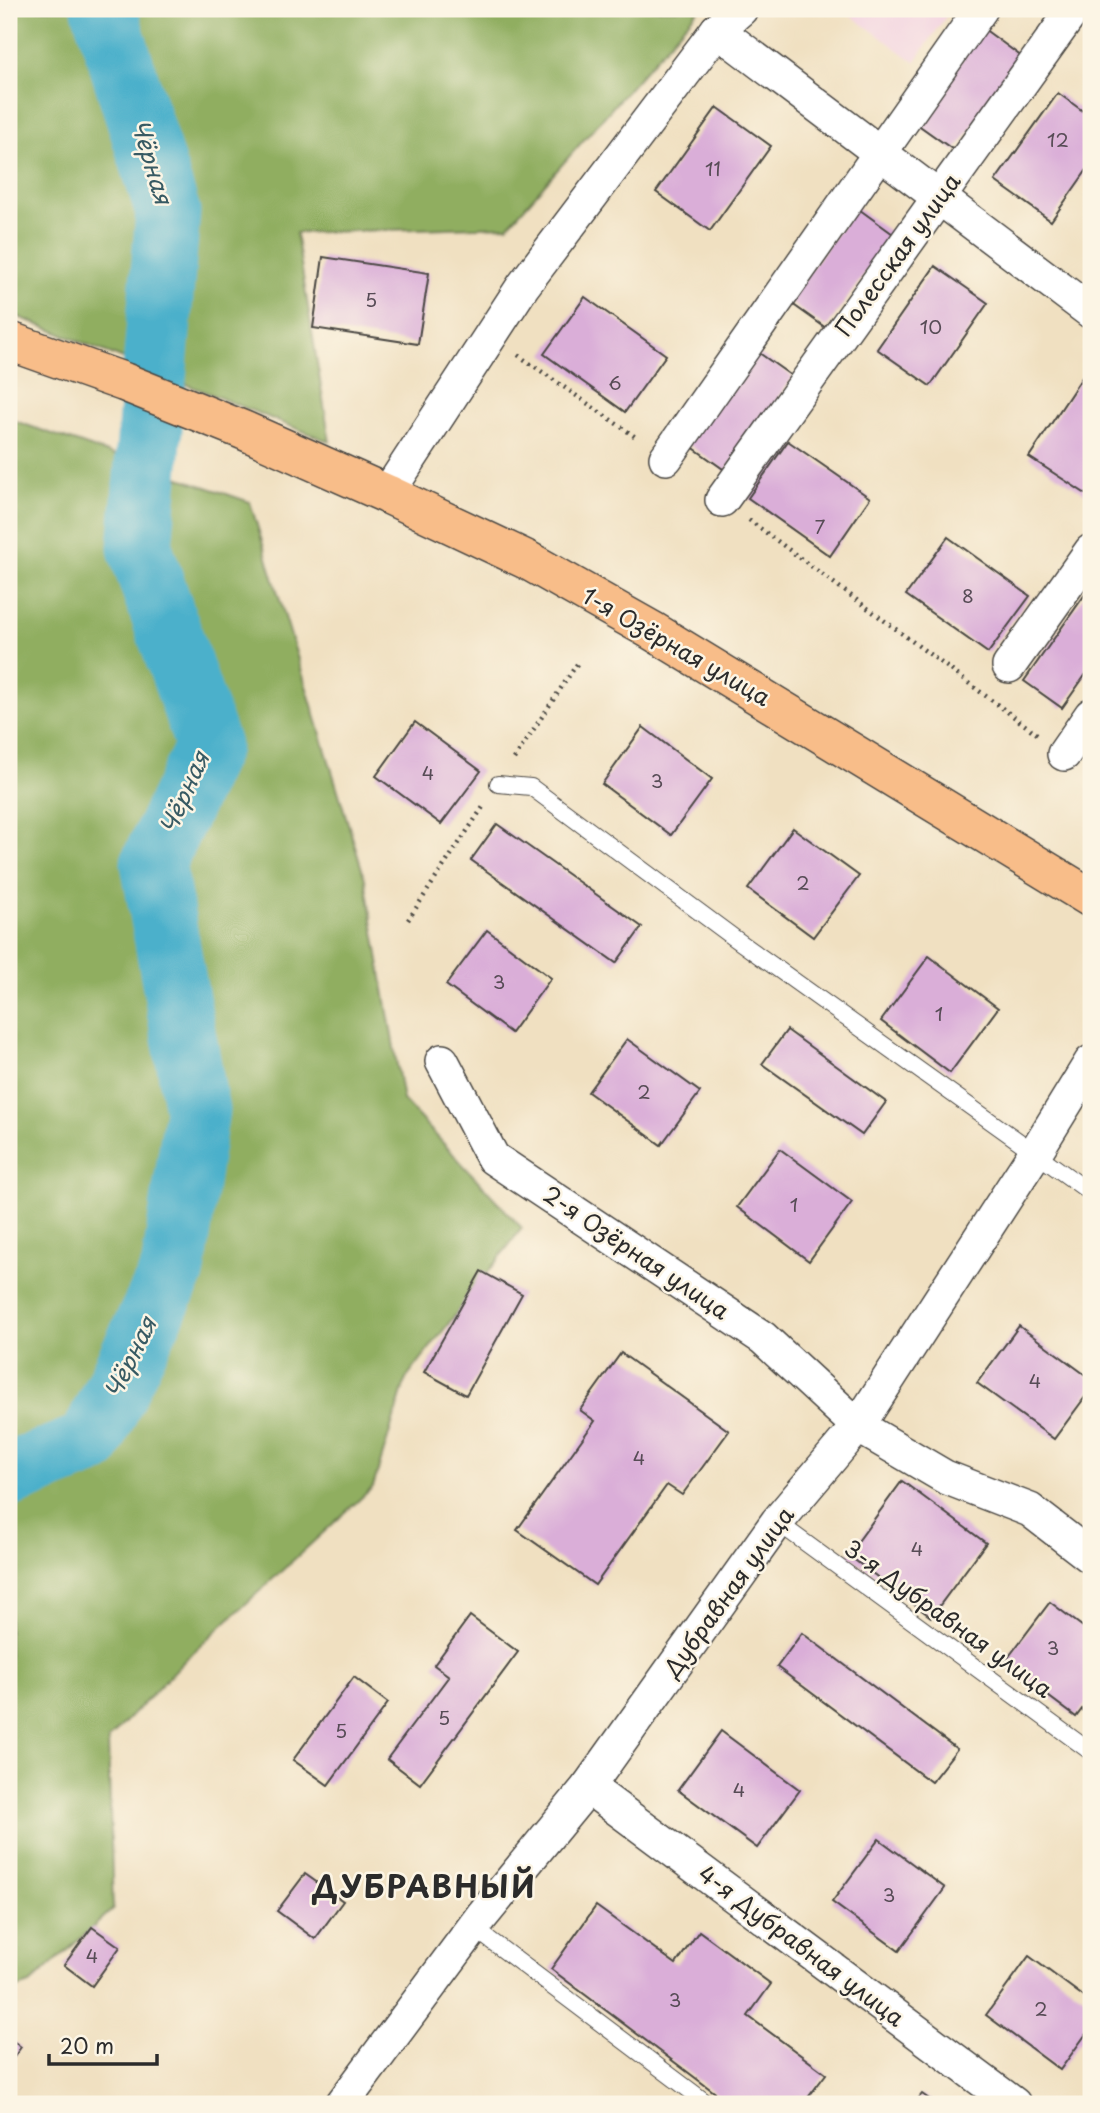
<svg xmlns="http://www.w3.org/2000/svg" width="1100" height="2113" viewBox="0 0 1100 2113" font-family="'Playpen Sans',sans-serif">
	<style>
		.built { fill: #f2cfe1 }
		.forest { fill: #90ae60; stroke: #5e6c46; stroke-width: 2 }
		.lines { fill: none; stroke-linecap: round; stroke-linejoin: round }
		.river { stroke: #4cb0cb; stroke-width: 65 }
		.building { fill: #daaed8 }
		.lane-casing { stroke: #494642; stroke-width: 18 }
		.street-casing { stroke: #494642; stroke-width: 36 }
		.primary-casing { stroke: #494642; stroke-width: 41 }
		.path { stroke: #494642; stroke-width: 4.5; stroke-dasharray: 2 5; stroke-linecap: butt }
		.lane { stroke: #fff; stroke-width: 16 }
		.street { stroke: #fff; stroke-width: 33 }
		.primary { stroke: #f8bd89; stroke-width: 38 }
		.labels { text-anchor: middle; stroke-width: 5; stroke-linejoin: round; paint-order: stroke }
		.number-label { font-size: 19px; fill: #574c56 }
		.street-label { font-size: 23px; fill: #2b2b2b; stroke: #fcf5e5 }
		.water-label { font-size: 24px; font-style: italic; fill: #375a63; stroke: #fcf5e5 }
		.district-label { font-size: 30px; font-weight: bold; letter-spacing: 2px; fill: #2b2b2b; stroke: #fcf5e5 }
	</style>
	<rect width="100%" height="100%" fill="#fcf5e5"/>
	<filter id="ink" filterUnits="userSpaceOnUse"><feTurbulence type="fractalNoise" baseFrequency=".0143" numOctaves="2"/><feDisplacementMap in="SourceGraphic" scale="14" xChannelSelector="R" yChannelSelector="G"/><feConvolveMatrix kernelMatrix="1 2 1 2 8 2 1 2 1" color-interpolation-filters="sRGB"/></filter>
	<filter id="wash" filterUnits="userSpaceOnUse"><feTurbulence type="fractalNoise" baseFrequency=".00686" numOctaves="4" result="noise"/><feDisplacementMap in="SourceGraphic" scale="28" xChannelSelector="R" yChannelSelector="G"/><feGaussianBlur stdDeviation="1.57" result="paint"/><feColorMatrix in="noise" values="0 0 0 0 0 0 0 0 0 0 0 0 0 0 0 0 0 1.4 0 .05"/><feComposite in="paint" operator="in"/></filter>
	<g filter="url(#wash)">
		<rect width="100%" height="100%" fill="#f0e0c1"/>
		<polygon class="built" points="842,9 951,9 915,62"/>
		<g class="forest">
			<polygon points="9,9 699,9 508,226 296,233 330,442 9,313"/>
			<polygon points="9,419 250,502 365,879 403,1100 522,1228 406,1379 373,1487 189,1656 108,1740 113,1909 30,1984 9,1991"/>
		</g>
		<g class="lines">
			<polyline class="river" points="9,1475 90,1443 173,1270 197,1110 153,863 208,746 140,548 168,212 104,9"/>
		</g>
		<g id="blocks">
			<g class="building">
				<polygon points="984,29 1022,57 955,151 917,124"/>
				<polygon points="1058,93 1091,117 1091,164 1051,221 995,181"/>
				<polygon points="717,107 771,146 710,231 656,192"/>
				<polygon points="856,207 893,234 826,328 788,301"/>
				<polygon points="323,257 429,273 418,344 313,328"/>
				<polygon points="935,266 988,303 930,386 877,349"/>
				<polygon points="585,297 666,355 625,412 544,354"/>
				<polygon points="755,350 793,377 726,471 688,444"/>
				<polygon points="1085,373 1091,377 1091,492 1089,496 1029,457"/>
				<polygon points="788,441 870,498 830,556 748,498"/>
				<polygon points="948,537 1030,596 988,653 906,595"/>
				<polygon points="1091,586 1091,667 1062,708 1024,681"/>
				<polygon points="415,722 481,771 441,824 376,776"/>
				<polygon points="643,727 712,779 671,835 602,784"/>
				<polygon points="497,824 642,927 616,963 471,860"/>
				<polygon points="793,828 859,876 813,937 748,889"/>
				<polygon points="487,930 551,978 511,1033 446,985"/>
				<polygon points="929,956 998,1008 950,1073 881,1021"/>
				<polygon points="787,1030 886,1102 862,1135 762,1064"/>
				<polygon points="627,1039 700,1092 661,1145 588,1092"/>
				<polygon points="780,1149 852,1202 809,1261 737,1207"/>
				<polygon points="481,1271 522,1294 466,1395 424,1372"/>
				<polygon points="1019,1326 1091,1379 1091,1389 1054,1439 977,1383"/>
				<polygon points="621,1353 729,1431 682,1495 667,1485 595,1585 517,1530 595,1421 580,1410"/>
				<polygon points="902,1481 986,1543 931,1617 848,1555"/>
				<polygon points="1050,1602 1091,1633 1091,1697 1076,1717 1004,1663"/>
				<polygon points="470,1616 518,1652 420,1784 387,1759 449,1676 434,1665"/>
				<polygon points="802,1633 957,1749 931,1782 777,1667"/>
				<polygon points="354,1677 388,1703 328,1785 293,1760"/>
				<polygon points="721,1731 800,1790 757,1848 678,1790"/>
				<polygon points="879,1839 945,1888 899,1951 832,1902"/>
				<polygon points="305,1874 343,1901 315,1939 277,1911"/>
				<polygon points="596,1906 676,1964 699,1931 771,1984 748,2016 826,2074 803,2104 730,2104 551,1969"/>
				<polygon points="92,1927 120,1947 92,1986 64,1965"/>
				<polygon points="1029,1956 1091,2002 1091,2027 1060,2070 986,2015"/>
				<polygon points="9,2038 21,2047 9,2064"/>
				<polygon points="922,2094 936,2104 914,2104"/>
			</g>
		</g>
	</g>
	<g filter="url(#ink)">
		<use href="#blocks" fill-opacity="0" stroke="#494642" stroke-width="2"/>
		<g class="lines">
			<defs>
				<g id="lane">
					<polyline points="498,784 531,787 733,937 1091,1193"/>
					<polyline points="777,1522 1091,1752"/>
					<polyline points="474,1928 708,2104"/>
				</g>
				<g id="street">
					<polyline points="717,30 1091,312"/>
					<polyline points="666,458 981,9"/>
					<polyline points="387,494 523,286 717,30 741,9"/>
					<polyline points="722,500 1074,9"/>
					<polyline points="1009,666 1091,551"/>
					<polyline points="1064,754 1091,715"/>
					<polyline points="442,1061 493,1158 763,1338 858,1426 945,1477 1030,1510 1091,1557"/>
					<polyline points="588,1787 1014,2104"/>
					<polyline points="342,2104 482,1916 588,1787 777,1522 858,1426 1035,1153 1091,1062"/>
				</g>
				<polyline id="primary" points="9,341 124,382 243,430 387,494 527,560 651,630 1091,898"/>
			</defs>
			<use href="#lane" class="lane-casing"/>
			<use href="#street" class="street-casing"/>
			<use href="#primary" class="primary-casing"/>
			<g class="path">
				<polyline points="518,355 637,438"/>
				<polyline points="749,520 1037,734"/>
				<polyline points="514,759 577,664"/>
				<polyline points="408,920 485,804"/>
			</g>
			<use href="#lane" class="lane"/>
			<use href="#street" class="street"/>
			<use href="#primary" class="primary"/>
		</g>
	</g>
	<g class="labels">
		<g class="number-label">
			<text x="1058" y="147">12</text>
			<text x="713" y="176">11</text>
			<text x="371" y="307">5</text>
			<text x="931" y="334">10</text>
			<text x="615" y="390">6</text>
			<text x="820" y="534">7</text>
			<text x="968" y="603">8</text>
			<text x="428" y="780">4</text>
			<text x="657" y="788">3</text>
			<text x="803" y="890">2</text>
			<text x="499" y="989">3</text>
			<text x="939" y="1021">1</text>
			<text x="644" y="1099">2</text>
			<text x="794" y="1212">1</text>
			<text x="1035" y="1388">4</text>
			<text x="639" y="1465">4</text>
			<text x="917" y="1556">4</text>
			<text x="1053" y="1655">3</text>
			<text x="444" y="1725">5</text>
			<text x="341" y="1738">5</text>
			<text x="739" y="1797">4</text>
			<text x="889" y="1902">3</text>
			<text x="92" y="1963">4</text>
			<text x="675" y="2007">3</text>
			<text x="1041" y="2016">2</text>
		</g>
		<g class="street-label">
			<text transform="translate(898 255) rotate(-54)" y="8">Полесская улица</text>
			<text transform="translate(676 647) rotate(30)" y="8">1-я Озёрная улица</text>
			<text transform="translate(636 1253) rotate(34)" y="8">2-я Озёрная улица</text>
			<text transform="translate(729 1592) rotate(-54)" y="8">Дубравная улица</text>
			<text transform="translate(948 1619) rotate(36)" y="8">3-я Дубравная улица</text>
			<text transform="translate(801 1946) rotate(37)" y="8">4-я Дубравная улица</text>
		</g>
		<g class="water-label">
			<text transform="translate(151 162) rotate(73)" y="8">Чёрная</text>
			<text transform="translate(185 793) rotate(-66)" y="8">Чёрная</text>
			<text transform="translate(131 1358) rotate(-64)" y="8">Чёрная</text>
		</g>
		<g class="district-label">
			<text x="425" y="1898">ДУБРАВНЫЙ</text>
		</g>
	</g>
	<rect width="1100" height="2113" fill="none" stroke="#fcf5e5" stroke-width="35"/>
	<path d="M49 2054v10h108v-10" fill="none" stroke="#2b2b2b" stroke-width="3.5"/>
	<text x="60" y="2054" font-size="21" fill="#2b2b2b" stroke="#fcf5e5" stroke-width="5" paint-order="stroke">20 m</text>
</svg>
